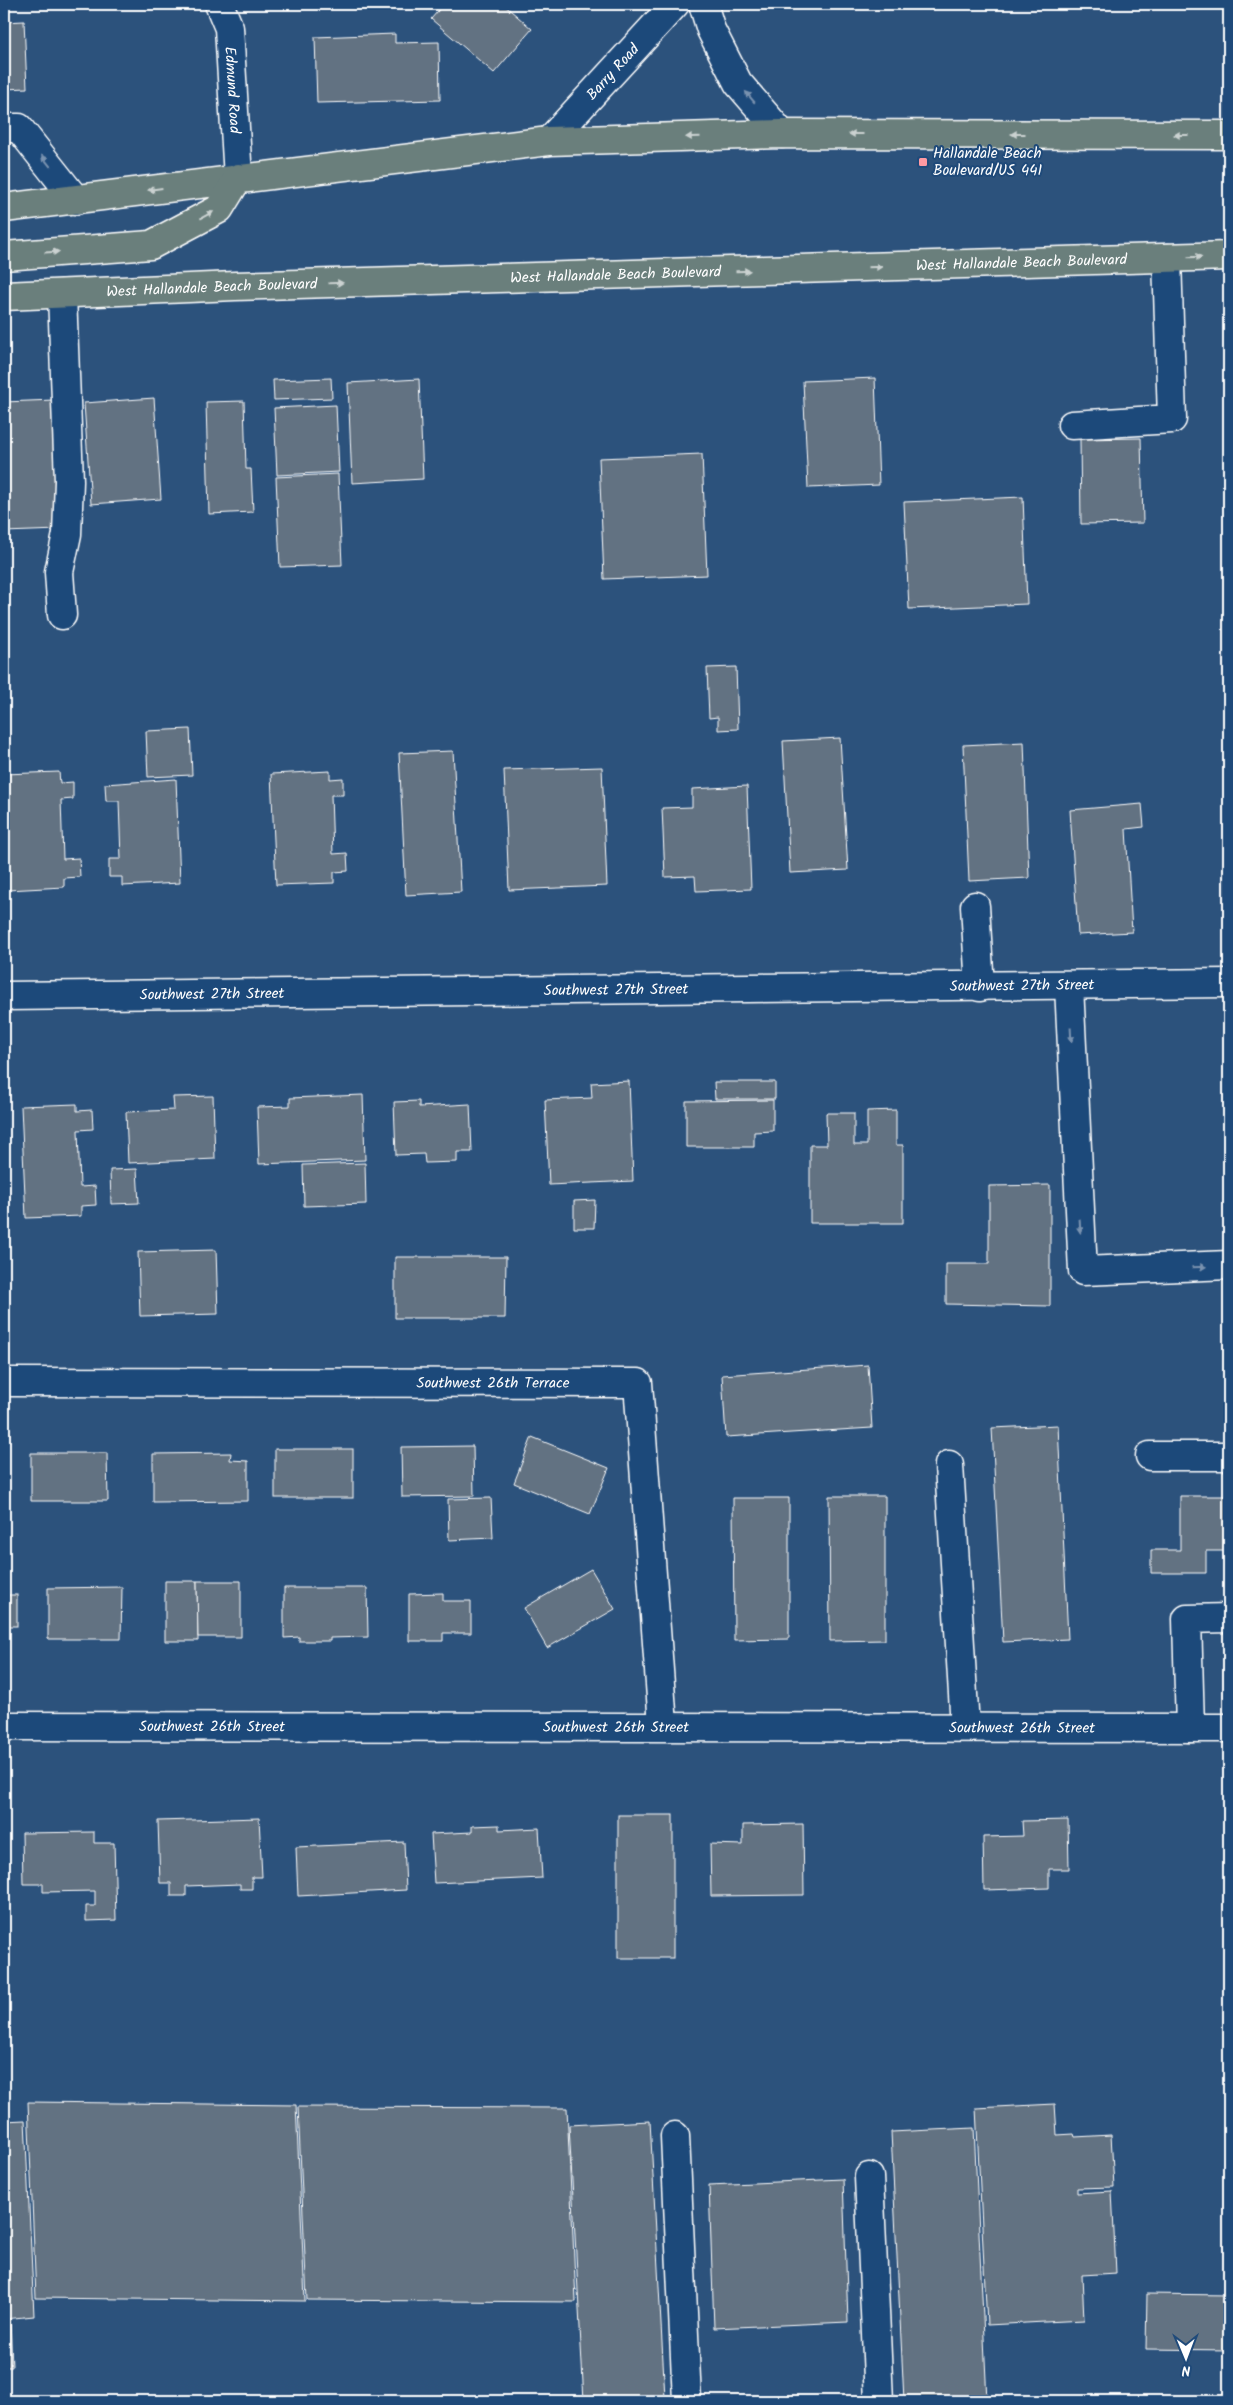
<svg xmlns="http://www.w3.org/2000/svg" width="1233" height="2405" viewBox="0 0 1233 2405" font-family="Kalam,sans-serif">
	<style>
		.building { fill: #627282; stroke: #fff }
		.lines { fill: none; stroke-linecap: round; stroke-linejoin: round }
		.minor-casing { stroke: #fff; stroke-width: 31 }
		.major-casing { stroke: #fff; stroke-width: 31 }
		.minor { stroke: #1f4a7a; stroke-width: 28 }
		.major { stroke: #6a7f7c; stroke-width: 28 }
		.oneway { fill: #7992af }
		.oneway2 { fill: #cbd2d1 }
		.poi-dot { fill: #ff9aa2; stroke: #1f4a7a; stroke-width: 2 }
		.labels { text-anchor: middle; stroke-width: 4; stroke-linejoin: round; paint-order: stroke }
		.street-label { font-size: 15px; fill: #fff; stroke: #1f4a7a }
		.poi-label { font-size: 15px; fill: #fff; stroke: #1f4a7a; text-anchor: start }
	</style>
	<rect width="100%" height="100%" fill="#2c527c"/>
	<filter id="ink" filterUnits="userSpaceOnUse"><feTurbulence type="fractalNoise" baseFrequency=".02" numOctaves="2"/><feDisplacementMap in="SourceGraphic" scale="10" xChannelSelector="R" yChannelSelector="G"/><feConvolveMatrix kernelMatrix="1 2 1 2 8 2 1 2 1" color-interpolation-filters="sRGB"/></filter>
	<g filter="url(#ink)">
		<g class="building">
			<polygon points="444,4 503,4 532,29 494,73 431,19"/>
			<polygon points="24,21 27,88 5,89 4,22"/>
			<polygon points="395,34 395,43 439,42 440,100 317,103 315,37"/>
			<polygon points="331,378 332,398 274,400 273,380"/>
			<polygon points="875,378 879,485 808,488 803,381"/>
			<polygon points="419,379 423,479 352,483 348,383"/>
			<polygon points="154,398 161,499 91,504 84,403"/>
			<polygon points="54,400 59,530 4,532 4,402"/>
			<polygon points="244,401 246,469 251,469 253,512 209,514 206,402"/>
			<polygon points="336,405 339,472 277,475 274,408"/>
			<polygon points="1141,438 1143,523 1081,524 1080,439"/>
			<polygon points="702,454 707,575 604,579 599,458"/>
			<polygon points="338,474 342,565 280,567 276,477"/>
			<polygon points="1023,497 1027,604 909,609 904,502"/>
			<polygon points="736,667 738,729 718,730 718,717 709,718 707,668"/>
			<polygon points="190,729 192,775 148,777 146,731"/>
			<polygon points="840,738 848,870 790,873 783,741"/>
			<polygon points="1024,742 1029,878 969,881 963,745"/>
			<polygon points="453,751 461,892 406,895 399,753"/>
			<polygon points="602,767 607,886 509,890 504,770"/>
			<polygon points="330,771 330,779 343,778 343,795 331,795 333,854 347,853 348,871 334,872 334,883 276,885 271,774"/>
			<polygon points="59,772 60,783 73,782 73,799 61,800 63,859 79,858 80,877 64,878 64,887 7,890 4,774"/>
			<polygon points="176,779 180,883 122,886 122,877 109,877 109,859 121,859 119,801 106,801 105,784"/>
			<polygon points="747,786 751,889 696,891 695,876 665,877 662,808 692,807 692,789"/>
			<polygon points="1142,804 1144,827 1126,829 1132,932 1078,935 1070,810"/>
			<polygon points="629,1081 633,1181 549,1185 545,1100 592,1098 591,1083"/>
			<polygon points="714,1082 775,1082 775,1099 715,1099"/>
			<polygon points="363,1095 365,1160 259,1164 257,1107 290,1106 290,1098"/>
			<polygon points="213,1096 215,1159 128,1163 126,1112 174,1110 173,1097"/>
			<polygon points="773,1100 773,1131 754,1132 754,1147 686,1147 686,1101"/>
			<polygon points="419,1101 419,1107 470,1104 472,1152 457,1152 457,1162 425,1163 424,1154 396,1155 394,1102"/>
			<polygon points="77,1104 77,1111 92,1110 93,1129 78,1130 80,1187 95,1186 96,1205 81,1206 81,1216 26,1218 21,1106"/>
			<polygon points="896,1110 896,1145 903,1145 903,1223 810,1223 810,1145 827,1145 826,1113 854,1113 854,1145 867,1145 867,1111"/>
			<polygon points="365,1163 366,1204 304,1206 303,1165"/>
			<polygon points="137,1169 139,1203 111,1204 110,1170"/>
			<polygon points="1050,1185 1050,1306 946,1304 946,1264 989,1264 989,1186"/>
			<polygon points="595,1200 594,1228 574,1228 574,1201"/>
			<polygon points="216,1250 218,1314 140,1316 138,1252"/>
			<polygon points="395,1257 506,1257 505,1318 395,1318"/>
			<polygon points="868,1365 872,1428 726,1437 722,1375"/>
			<polygon points="1058,1425 1068,1639 1003,1642 992,1428"/>
			<polygon points="532,1437 609,1468 590,1514 514,1483"/>
			<polygon points="473,1446 474,1496 402,1497 401,1447"/>
			<rect x="275" y="1449" width="78" height="49"/>
			<polygon points="31,1453 107,1453 108,1501 31,1501"/>
			<polygon points="231,1453 230,1460 248,1461 248,1501 153,1502 153,1454"/>
			<polygon points="829,1496 885,1496 885,1640 830,1641"/>
			<polygon points="1180,1496 1229,1496 1229,1551 1206,1551 1206,1573 1151,1573 1151,1550 1180,1550"/>
			<polygon points="491,1498 493,1538 449,1540 448,1499"/>
			<polygon points="733,1498 789,1498 789,1639 734,1640"/>
			<polygon points="591,1569 615,1609 547,1648 524,1608"/>
			<polygon points="165,1581 197,1581 198,1641 165,1641"/>
			<polygon points="197,1581 241,1581 241,1637 198,1637"/>
			<polygon points="122,1587 121,1639 48,1639 48,1588"/>
			<polygon points="284,1588 367,1588 368,1637 330,1638 330,1641 299,1641 299,1637 284,1638"/>
			<polygon points="443,1593 443,1601 471,1601 471,1633 443,1633 443,1641 409,1641 409,1594"/>
			<rect x="4" y="1595" width="13" height="31"/>
			<rect x="618" y="1815" width="55" height="143"/>
			<polygon points="259,1818 262,1877 252,1877 252,1889 240,1889 240,1884 186,1886 186,1896 171,1896 171,1883 160,1883 158,1821"/>
			<polygon points="1068,1820 1069,1869 1049,1869 1049,1888 984,1890 983,1837 1023,1836 1022,1821"/>
			<polygon points="803,1824 804,1895 711,1896 710,1844 743,1845 743,1825"/>
			<polygon points="499,1825 499,1830 539,1828 542,1878 434,1883 431,1834 472,1832 472,1826"/>
			<polygon points="94,1832 94,1843 114,1843 116,1920 86,1921 86,1906 95,1906 95,1891 43,1892 43,1884 23,1884 22,1833"/>
			<polygon points="404,1842 406,1890 298,1896 296,1847"/>
			<polygon points="28,2102 296,2105 305,2301 36,2298"/>
			<polygon points="1055,2104 1057,2135 1074,2134 1075,2137 1111,2135 1114,2187 1077,2188 1077,2193 1112,2191 1116,2273 1082,2275 1084,2320 987,2325 976,2108"/>
			<polygon points="298,2107 567,2108 576,2302 307,2300"/>
			<polygon points="25,2120 34,2316 4,2319 4,2121"/>
			<polygon points="650,2121 665,2398 584,2401 569,2125"/>
			<polygon points="974,2128 987,2401 904,2401 891,2132"/>
			<polygon points="843,2179 848,2322 714,2328 709,2185"/>
			<polygon points="1147,2294 1229,2295 1229,2350 1146,2349"/>
			<polygon points="4,2319 10,2319 12,2367 4,2367"/>
		</g>
		<g class="lines">
			<defs>
				<g id="minor">
					<path id="s1" d="M219,4l10,24 9,150"/>
					<polyline points="703,4 711,30 738,83 782,134"/>
					<polyline points="4,128 19,128 76,200"/>
					<path id="s2" d="M549,141l126,-137"/>
					<polyline points="62,294 69,481 67,534 59,572 62,615"/>
					<polyline points="1072,425 1172,419 1167,258"/>
					<polyline points="975,906 980,987"/>
					<polyline points="1069,986 1083,1271 1229,1265"/>
					<path id="s3" d="M4,996l1225,-13"/>
					<path id="s4" d="M4,1382l634,1 25,342"/>
					<polyline points="1150,1456 1229,1456"/>
					<polyline points="949,1465 965,1727"/>
					<path id="s5" d="M4,1726l1225,2"/>
					<polyline points="1190,1728 1187,1619 1229,1618"/>
					<polyline points="675,2136 687,2401"/>
					<polyline points="869,2177 879,2401"/>
				</g>
				<g id="major">
					<polyline points="4,208 549,141 782,134 1229,135"/>
					<polyline points="4,256 151,245 219,209 238,178"/>
					<path id="s6" d="M4,296l231,-10 994,-30"/>
				</g>
			</defs>
			<use href="#minor" class="minor-casing"/>
			<use href="#major" class="major-casing"/>
			<use href="#minor" class="minor"/>
			<use href="#major" class="major"/>
		</g>
		<defs><path id="oneway-solid" d="M-6-.8H1V-3.2L6.5 0L1 3.2V.8H-6Z" transform="scale(1.25)"/></defs>
		<g class="oneway">
			<use href="#oneway-solid" transform="translate(750 97) rotate(-130)"/>
			<use href="#oneway-solid" transform="translate(46 161) rotate(-128)"/>
			<use href="#oneway-solid" transform="translate(1071 1035) rotate(87)"/>
			<use href="#oneway-solid" transform="translate(1080 1226) rotate(87)"/>
			<use href="#oneway-solid" transform="translate(1199 1267) rotate(-2)"/>
		</g>
		<g class="oneway2">
			<use href="#oneway-solid" transform="translate(856 134) rotate(-180)"/>
			<use href="#oneway-solid" transform="translate(1018 134) rotate(-180)"/>
			<use href="#oneway-solid" transform="translate(1181 135) rotate(-180)"/>
			<use href="#oneway-solid" transform="translate(693 137) rotate(178)"/>
			<use href="#oneway-solid" transform="translate(155 189) rotate(172)"/>
			<use href="#oneway-solid" transform="translate(207 215) rotate(-28)"/>
			<use href="#oneway-solid" transform="translate(52 252) rotate(-4)"/>
			<use href="#oneway-solid" transform="translate(1195 257) rotate(-2)"/>
			<use href="#oneway-solid" transform="translate(875 267) rotate(-2)"/>
			<use href="#oneway-solid" transform="translate(743 271) rotate(-2)"/>
			<use href="#oneway-solid" transform="translate(336 283) rotate(-2)"/>
		</g>
	</g>
	<rect class="poi-dot" x="918" y="157" width="10" height="10" rx="2.5"/>
	<g class="labels">
		<g class="street-label">
			<text dy="5" stroke="none"><textPath href="#s2" startOffset="94">Barry Road</textPath></text>
			<text dy="5" stroke="none"><textPath href="#s1" startOffset="88">Edmund Road</textPath></text>
			<text dy="5" stroke="none"><textPath href="#s6" startOffset="1018">West Hallandale Beach Boulevard</textPath></text>
			<text dy="5" stroke="none"><textPath href="#s6" startOffset="612">West Hallandale Beach Boulevard</textPath></text>
			<text dy="5" stroke="none"><textPath href="#s6" startOffset="208">West Hallandale Beach Boulevard</textPath></text>
			<text dy="5" stroke="none"><textPath href="#s3" startOffset="1018">Southwest 27th Street</textPath></text>
			<text dy="5" stroke="none"><textPath href="#s3" startOffset="612">Southwest 27th Street</textPath></text>
			<text dy="5" stroke="none"><textPath href="#s3" startOffset="208">Southwest 27th Street</textPath></text>
			<text dy="5" stroke="none"><textPath href="#s4" startOffset="489">Southwest 26th Terrace</textPath></text>
			<text dy="5" stroke="none"><textPath href="#s5" startOffset="208">Southwest 26th Street</textPath></text>
			<text dy="5" stroke="none"><textPath href="#s5" startOffset="612">Southwest 26th Street</textPath></text>
			<text dy="5" stroke="none"><textPath href="#s5" startOffset="1018">Southwest 26th Street</textPath></text>
		</g>
		<g class="poi-label">
			<text x="933" y="158">Hallandale Beach<tspan x="933" dy="17">Boulevard/US 441</tspan></text>
		</g>
	</g>
	<rect width="1233" height="2405" fill="none" stroke="#1f4a7a" stroke-width="20"/>
	<rect x="10" y="10" width="1213" height="2385" fill="none" stroke="#fff" stroke-width="2" filter="url(#ink)"/>
	<g transform="translate(1186 2358) rotate(179)" stroke="#1f4a7a" stroke-width="4" paint-order="stroke">
	<path d="M0-4L9 19L0 12L-9 19Z" fill="#ffffff"/>
	<text y="-8" font-size="14" font-weight="bold" text-anchor="middle" fill="#ffffff">N</text>
	</g>
</svg>
